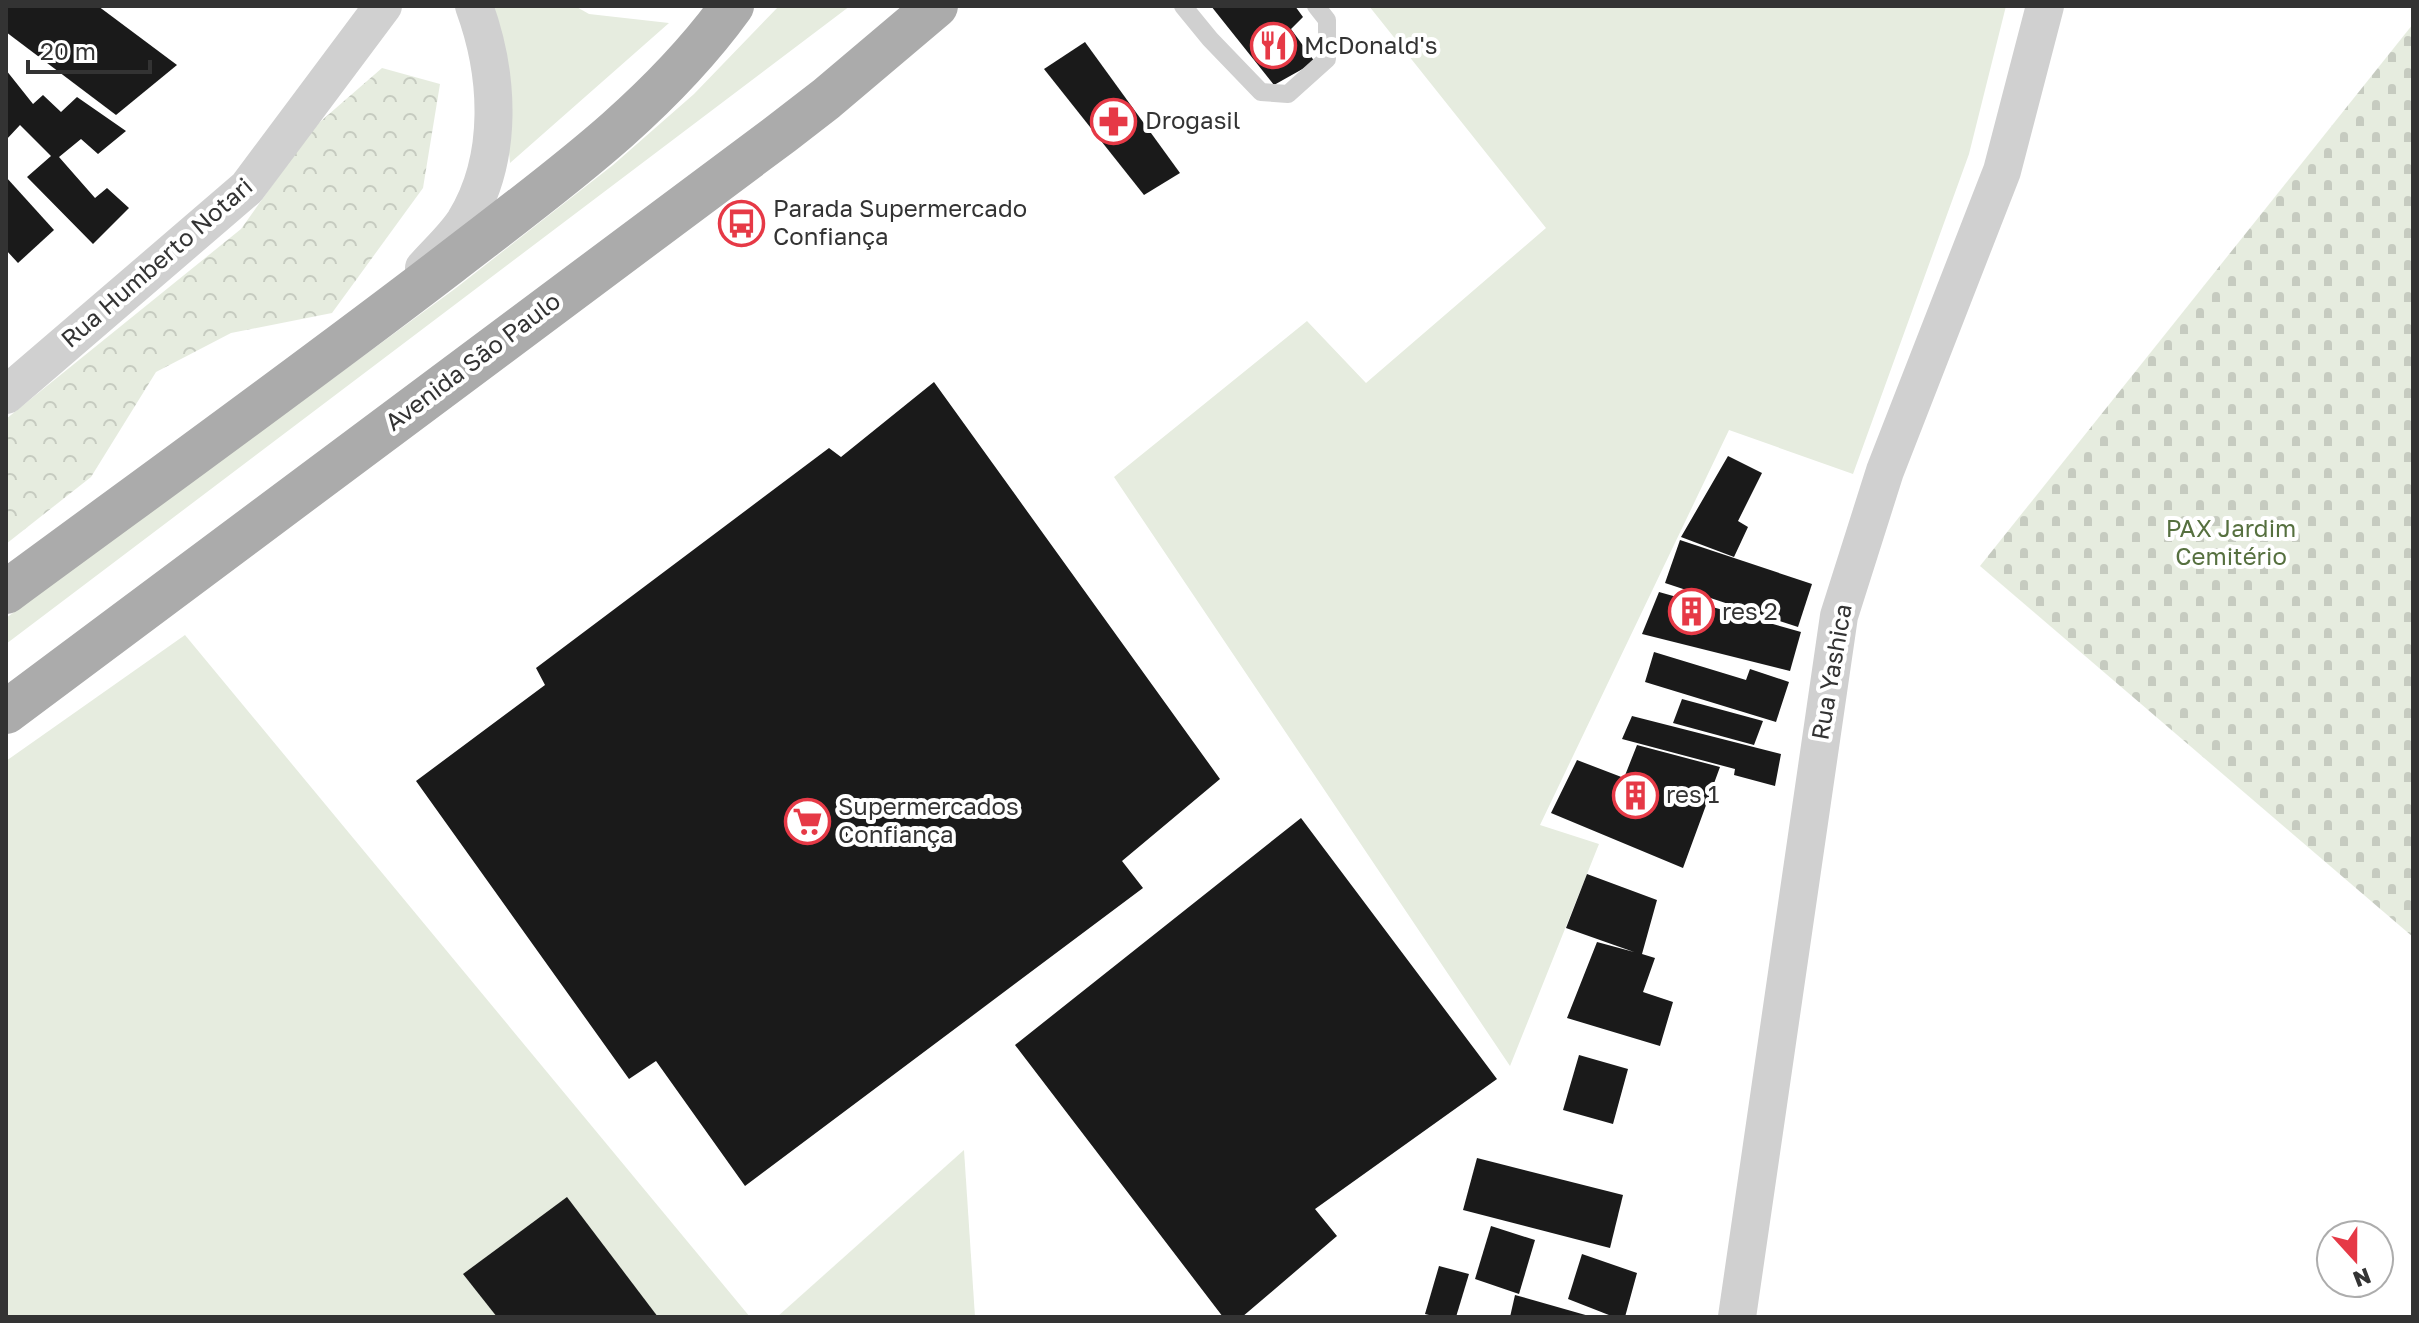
<svg xmlns="http://www.w3.org/2000/svg" width="2419" height="1323" viewBox="0 0 2419 1323" font-family="'Golos Text',sans-serif">
	<style>
		.green { fill: #e6ecdf }
		.forest { fill: url(#forest-crowns) }
		.cemetery { fill: url(#cemetery-stones) }
		.building { fill: #1a1a1a }
		.lines { fill: none; stroke-linecap: round; stroke-linejoin: round }
		.service { stroke: #d0d0d0; stroke-width: 18 }
		.minor { stroke: #d0d0d0; stroke-width: 38 }
		.primary { stroke: #ababab; stroke-width: 44 }
		.labels { text-anchor: middle; stroke-width: 8; stroke-linejoin: round; paint-order: stroke }
		.poi-label { font-size: 24px; fill: #333; stroke: #fff; text-anchor: start }
		.street-label { font-size: 24px; fill: #333; stroke: #fff }
		.park-label { font-size: 24px; fill: #56703f; stroke: #fff }
	</style>
	<defs>
		<pattern id="forest-crowns" width="20" height="18" patternUnits="userSpaceOnUse" patternTransform="scale(2)"><rect width="20" height="18" fill="#e6ecdf"/><path d="M2 6a3 3 0 1 1 6 0M12 15a3 3 0 1 1 6 0" fill="none" stroke="#c6cbc0"/></pattern>
		<pattern id="cemetery-stones" width="16" height="16" patternUnits="userSpaceOnUse" patternTransform="scale(2)"><rect width="16" height="16" fill="#e6ecdf"/><path d="M2 7V4a2 2 0 0 1 4 0v3zM10 15v-3a2 2 0 0 1 4 0v3z" fill="#c6cbc0"/></pattern>
	</defs>
	<rect width="100%" height="100%" fill="#fff"/>
	<g class="green">
		<polygon points="487,6 575,6 589,14 669,23 510,163 498,35"/>
		<polygon points="779,6 850,6 6,644 6,618 456,288 613,165 694,94"/>
		<polygon points="1369,6 2006,6 1969,154 1853,474 1729,430 1540,825 1599,844 1510,1066 1114,477 1307,321 1366,383 1546,228"/>
		<polygon points="185,635 750,1317 6,1317 6,761"/>
		<polygon points="964,1150 975,1317 777,1317"/>
	</g>
	<polygon class="forest" points="382,68 440,84 423,188 332,313 231,333 156,372 91,477 6,544 6,419 241,229 313,128"/>
	<polygon class="cemetery" points="2413,24 2413,937 1980,566"/>
	<g class="building">
		<polygon points="6,6 98,6 177,65 116,115 6,32"/>
		<polygon points="1211,6 1295,6 1303,17 1291,29 1315,62 1274,85"/>
		<polygon points="1085,42 1180,173 1144,195 1044,69"/>
		<polygon points="6,70 33,104 43,95 61,112 77,97 126,131 98,154 81,139 59,157 95,198 107,188 129,208 93,244 27,177 51,156 20,125 6,140"/>
		<polygon points="6,177 54,230 18,263 6,250"/>
		<polygon points="934,382 1220,779 1122,861 1143,888 745,1186 656,1061 629,1079 416,781 545,685 536,668 829,448 841,457"/>
		<polygon points="1728,456 1762,473 1738,521 1748,527 1734,557 1681,537"/>
		<polygon points="1680,540 1812,584 1798,627 1665,583"/>
		<polygon points="1659,592 1801,632 1790,671 1642,634"/>
		<polygon points="1654,652 1746,680 1750,669 1789,682 1776,722 1645,682"/>
		<polygon points="1682,699 1763,721 1754,745 1673,723"/>
		<polygon points="1632,716 1781,754 1775,786 1734,775 1735,769 1622,739"/>
		<polygon points="1637,745 1720,767 1683,868 1551,813 1577,760 1624,778"/>
		<polygon points="1301,818 1497,1079 1315,1209 1337,1236 1242,1317 1223,1317 1015,1045"/>
		<polygon points="1587,874 1657,900 1642,954 1655,958 1643,992 1673,1002 1660,1046 1567,1018 1597,942 1634,952 1566,928"/>
		<polygon points="1579,1055 1628,1069 1613,1124 1563,1110"/>
		<polygon points="1477,1158 1623,1195 1610,1248 1463,1210"/>
		<polygon points="567,1197 658,1317 497,1317 463,1274"/>
		<polygon points="1491,1226 1535,1240 1519,1294 1475,1279"/>
		<polygon points="1582,1254 1637,1273 1625,1317 1614,1317 1568,1299"/>
		<polygon points="1439,1266 1469,1274 1456,1317 1437,1317 1425,1314"/>
		<polygon points="1515,1295 1589,1316 1589,1317 1510,1317"/>
	</g>
	<g class="lines">
		<polyline class="service" points="1183,6 1210,39 1261,92 1288,94 1327,59 1327,20 1316,6"/>
		<g class="minor">
			<path d="M424,268c13,-15 30,-30 41,-47 39,-64 34,-147 9,-215"/>
			<polyline points="6,395 247,188 383,6"/>
			<polyline points="1737,1317 1839,616 1885,471 2002,171 2045,6"/>
		</g>
		<g class="primary">
			<path d="M6,592c148,-109 298,-217 444,-329 101,-78 207,-153 282,-257"/>
			<polyline points="6,712 782,133 826,99 936,6"/>
		</g>
	</g>
	<defs>
		<symbol id="restaurant-ring" viewBox="-11 -11 22 22"><circle r="9.5" fill="#fff" stroke="#e63946" stroke-width="1.5"/><path d="M-5-6h1v4h1v-4h1v4h1v-4h1v5L-1.5 .5V6h-2V.5L-5-1ZM5-6V6H3V1.5H1.5Q1.5-4 5-6Z" fill="#e63946"/></symbol>
		<symbol id="pharmacy-ring" viewBox="-11 -11 22 22"><circle r="9.5" fill="#fff" stroke="#e63946" stroke-width="1.5"/><path d="M-2-6h4v4h4v4h-4v4h-4v-4h-4v-4h4Z" fill="#e63946"/></symbol>
		<symbol id="bus-ring" viewBox="-11 -11 22 22"><circle r="9.5" fill="#fff" stroke="#e63946" stroke-width="1.5"/><path d="M-5-6H5V4H4V6H2V4H-2V6H-4V4H-5ZM-3.5-4V0h7V-4ZM-3.5 1.2v1.5H-2V1.2ZM2 1.2v1.5H3.5V1.2Z" fill="#e63946"/></symbol>
		<symbol id="building-ring" viewBox="-11 -11 22 22"><circle r="9.5" fill="#fff" stroke="#e63946" stroke-width="1.5"/><path d="M-4-6H4V6H1V3H-1V6H-4ZM-2.5-4.3h1.7v1.8h-1.7ZM.8-4.3h1.7v1.8H.8ZM-2.5-1h1.7V.8h-1.7ZM.8-1h1.7V.8H.8Z" fill="#e63946"/></symbol>
		<symbol id="supermarket-ring" viewBox="-11 -11 22 22"><circle r="9.5" fill="#fff" stroke="#e63946" stroke-width="1.5"/><path d="M-6-5.5h2.5l.6 2H6L4.5 2H-2.5L-4.4-4H-6ZM-1.5 3.2a1.3 1.3 0 1 0 .1 0ZM3 3.2a1.3 1.3 0 1 0 .1 0Z" fill="#e63946"/></symbol>
	</defs>
	<g fill-rule="evenodd">
		<use href="#restaurant-ring" x="1248" y="20" width="51" height="51"/>
		<use href="#pharmacy-ring" x="1088" y="96" width="51" height="51"/>
		<use href="#bus-ring" x="716" y="198" width="51" height="51"/>
		<use href="#building-ring" x="1666" y="586" width="51" height="51"/>
		<use href="#building-ring" x="1610" y="770" width="51" height="51"/>
		<use href="#supermarket-ring" x="782" y="796" width="51" height="51"/>
	</g>
	<g class="labels">
		<g class="poi-label">
			<text x="1304" y="54">McDonald's</text>
			<text x="1145" y="129">Drogasil</text>
			<text x="773" y="217">Parada Supermercado<tspan x="773" dy="28">Confiança</tspan></text>
			<text x="1722" y="620">res 2</text>
			<text x="1666" y="803">res 1</text>
			<text x="838" y="815">Supermercados<tspan x="838" dy="28">Confiança</tspan></text>
		</g>
		<g class="street-label">
			<text transform="translate(157 263) rotate(-41)" y="8">Rua Humberto Notari</text>
			<text transform="translate(473 362) rotate(-37)" y="8">Avenida São Paulo</text>
			<text transform="translate(1832 672) rotate(-80)" y="8">Rua Yashica</text>
		</g>
		<g class="park-label">
			<text x="2231" y="537">PAX Jardim<tspan x="2231" dy="28">Cemitério</tspan></text>
		</g>
	</g>
	<rect width="2419" height="1323" fill="none" stroke="#333333" stroke-width="16"/>
	<g transform="translate(2355 1259) rotate(159)"><circle r="38" fill="#ffffff" stroke="#adadad" stroke-width="2"/>
	<path d="M0-6L14 30L0 20L-14 30Z" fill="#e63946"/>
	<text y="-12" font-size="22" font-weight="bold" text-anchor="middle" fill="#333333">N</text>
	</g>
	<path d="M28 60v12h122v-12" fill="none" stroke="#333333" stroke-width="4"/>
	<text x="40" y="60" font-size="24" fill="#333333" stroke="#ffffff" stroke-width="6" paint-order="stroke">20 m</text>
</svg>
